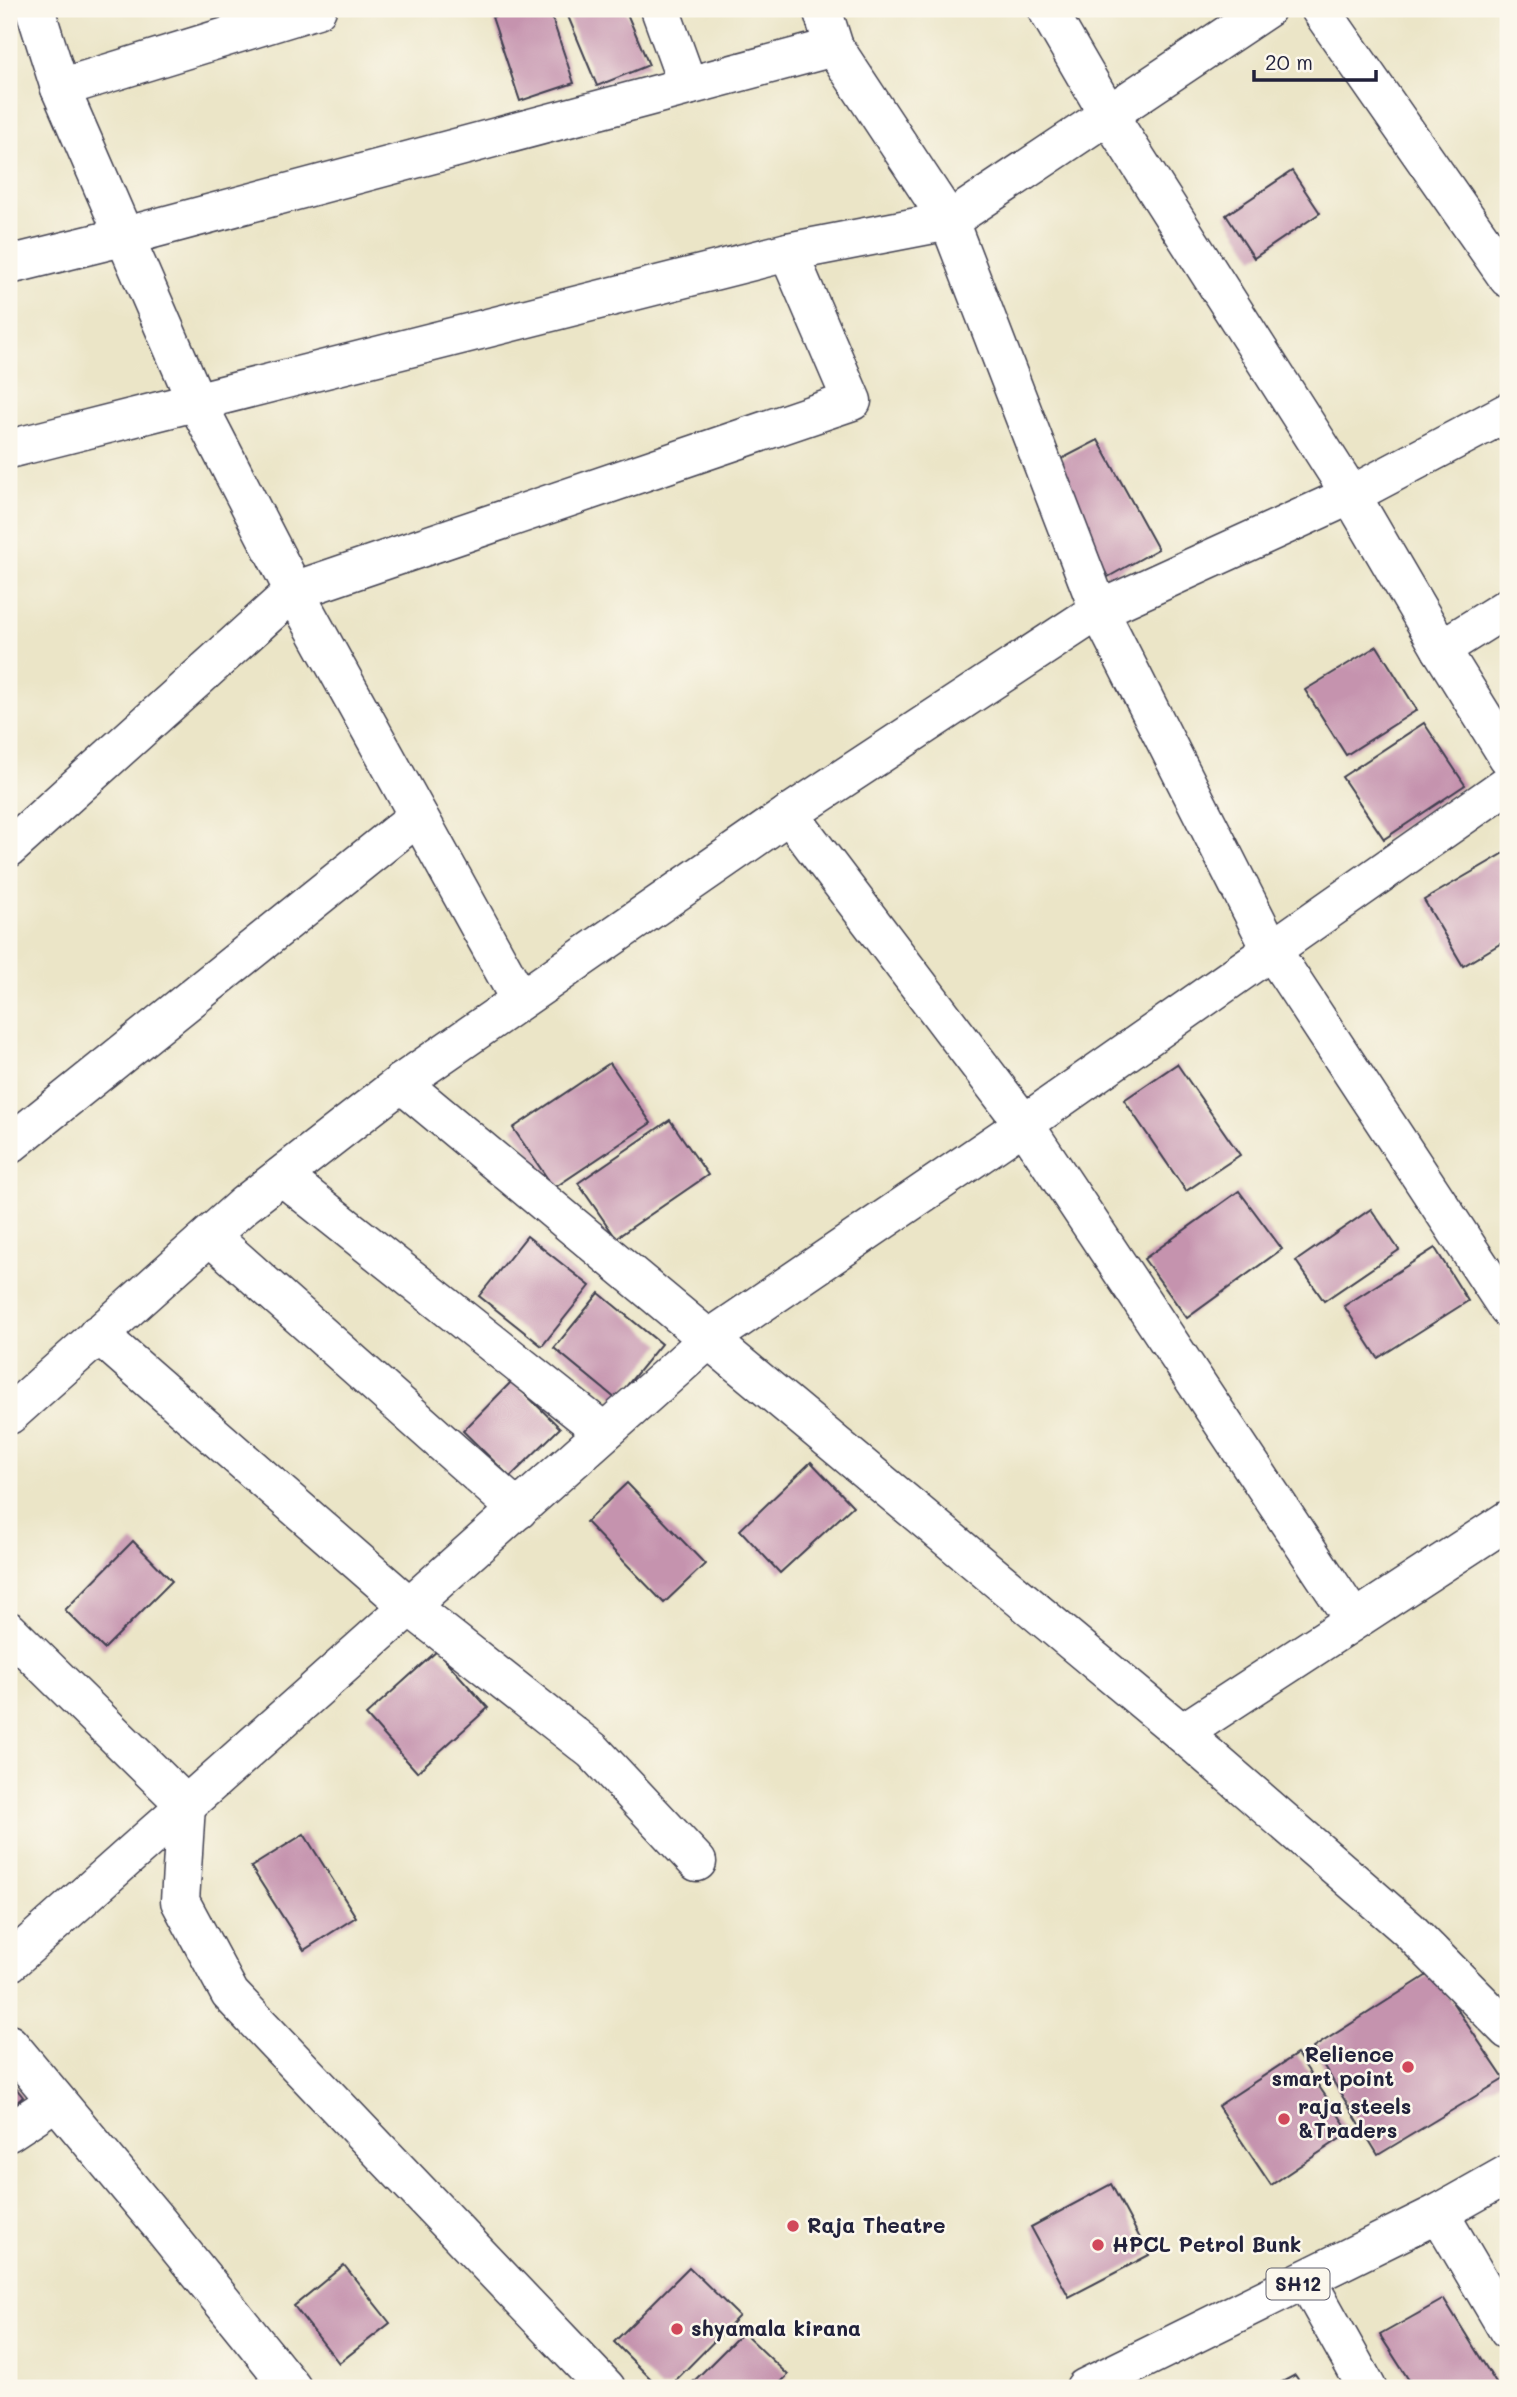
<svg xmlns="http://www.w3.org/2000/svg" width="1517" height="2397" viewBox="0 0 1517 2397" font-family="Mali,sans-serif">
	<style>
		.building { fill: #c593ae }
		.lines { fill: none; stroke-linecap: round; stroke-linejoin: round }
		.minor-casing { stroke: #403f50; stroke-width: 41 }
		.primary-casing { stroke: #403f50; stroke-width: 41 }
		.minor { stroke: #fff; stroke-width: 38 }
		.primary { stroke: #fff; stroke-width: 38 }
		.poi-dot { fill: #d1495b; stroke: #fbf7ec; stroke-width: 2.5 }
		.labels { text-anchor: middle; stroke-width: 5; stroke-linejoin: round; paint-order: stroke }
		.shield { fill: #fbf7ec; stroke: #636270; stroke-width: 2 }
		.shield-label { font-size: 19px; font-weight: bold; fill: #22223b }
		.poi-label { font-size: 21px; font-weight: bold; fill: #22223b; stroke: #fbf7ec; text-anchor: start }
	</style>
	<rect width="100%" height="100%" fill="#fbf7ec"/>
	<filter id="ink" filterUnits="userSpaceOnUse"><feTurbulence type="fractalNoise" baseFrequency=".0143" numOctaves="2"/><feDisplacementMap in="SourceGraphic" scale="14" xChannelSelector="R" yChannelSelector="G"/><feConvolveMatrix kernelMatrix="1 2 1 2 8 2 1 2 1" color-interpolation-filters="sRGB"/></filter>
	<filter id="wash" filterUnits="userSpaceOnUse"><feTurbulence type="fractalNoise" baseFrequency=".00686" numOctaves="4" result="noise"/><feDisplacementMap in="SourceGraphic" scale="28" xChannelSelector="R" yChannelSelector="G"/><feGaussianBlur stdDeviation="1.57" result="paint"/><feColorMatrix in="noise" values="0 0 0 0 0 0 0 0 0 0 0 0 0 0 0 0 0 1.4 0 .05"/><feComposite in="paint" operator="in"/></filter>
	<g filter="url(#wash)">
		<rect width="100%" height="100%" fill="#ebe5c7"/>
		<g id="blocks">
			<g class="building">
				<polygon points="518,9 549,9 574,83 520,101 492,17"/>
				<polygon points="565,9 625,9 649,65 597,86"/>
				<polygon points="1292,171 1320,213 1254,258 1226,215"/>
				<polygon points="1098,440 1158,549 1108,577 1048,466"/>
				<polygon points="1377,646 1417,710 1346,755 1305,690"/>
				<polygon points="1424,723 1465,785 1384,839 1342,777"/>
				<polygon points="1508,851 1508,939 1463,966 1424,900"/>
				<polygon points="610,1063 651,1123 554,1188 513,1128"/>
				<polygon points="1177,1064 1240,1155 1186,1191 1124,1100"/>
				<polygon points="670,1120 708,1175 616,1238 578,1183"/>
				<polygon points="1239,1191 1282,1249 1187,1318 1144,1259"/>
				<polygon points="1371,1209 1399,1250 1324,1301 1296,1261"/>
				<polygon points="527,1236 590,1286 542,1346 479,1296"/>
				<polygon points="1435,1248 1468,1301 1378,1358 1344,1306"/>
				<polygon points="599,1293 661,1344 616,1399 554,1348"/>
				<polygon points="512,1381 560,1428 510,1477 463,1431"/>
				<polygon points="811,1462 853,1506 780,1573 740,1530"/>
				<polygon points="627,1483 705,1564 664,1603 586,1522"/>
				<polygon points="133,1541 172,1581 104,1649 65,1610"/>
				<polygon points="437,1651 488,1708 417,1772 366,1715"/>
				<polygon points="304,1834 356,1917 304,1950 251,1867"/>
				<polygon points="1432,1972 1504,2079 1378,2155 1313,2048"/>
				<polygon points="1297,2054 1350,2132 1271,2185 1218,2106"/>
				<polygon points="9,2079 23,2097 9,2109"/>
				<polygon points="1111,2184 1149,2255 1069,2297 1031,2227"/>
				<polygon points="344,2265 390,2323 339,2363 294,2306"/>
				<polygon points="689,2267 739,2316 668,2388 660,2388 614,2342"/>
				<polygon points="1444,2299 1499,2388 1414,2388 1380,2335"/>
				<polygon points="743,2332 788,2375 775,2388 687,2388"/>
				<polygon points="1295,2375 1304,2388 1271,2388"/>
			</g>
		</g>
	</g>
	<g filter="url(#ink)">
		<use href="#blocks" fill-opacity="0" stroke="#403f50" stroke-width="2"/>
		<g class="lines">
			<defs>
				<g id="minor">
					<polyline points="35,9 60,88 196,401 294,591 520,1000"/>
					<polyline points="660,9 688,86"/>
					<polyline points="822,9 834,47 949,221 1099,610 1271,949 1508,1309"/>
					<polyline points="1047,9 1108,114 1351,495 1441,649 1508,757"/>
					<polyline points="1320,9 1508,278"/>
					<polyline points="60,88 317,9"/>
					<polyline points="9,265 126,236 834,47"/>
					<polyline points="9,449 788,252 949,221 1266,9"/>
					<polyline points="1441,649 1508,607"/>
					<polyline points="789,814 1024,1124 1354,1620"/>
					<polyline points="9,848 294,591 852,401 788,252"/>
					<polyline points="401,1083 1182,1733 1408,1929 1508,2030"/>
					<polyline points="9,1145 418,816"/>
					<polyline points="282,1176 604,1432"/>
					<polyline points="210,1236 518,1510"/>
					<polyline points="98,1334 409,1606 593,1751 697,1862"/>
					<polyline points="9,1415 244,1205 401,1083 789,814 1099,610 1351,495 1508,412"/>
					<polyline points="9,1631 186,1805 180,1901 230,1994 606,2388"/>
					<polyline points="1182,1733 1508,1520"/>
					<polyline points="9,1963 709,1339 1024,1124 1508,784"/>
					<polyline points="9,2044 158,2222 292,2388"/>
					<polyline points="9,2132 56,2101"/>
					<polyline points="1439,2213 1508,2330"/>
					<polyline points="1306,2279 1367,2388"/>
				</g>
				<polyline id="primary" points="1085,2388 1439,2213 1508,2174"/>
			</defs>
			<use href="#minor" class="minor-casing"/>
			<use href="#primary" class="primary-casing"/>
			<use href="#minor" class="minor"/>
			<use href="#primary" class="primary"/>
		</g>
	</g>
	<g class="poi-dot">
		<circle cx="1408" cy="2067" r="7"/>
		<circle cx="1284" cy="2119" r="7"/>
		<circle cx="793" cy="2226" r="7"/>
		<circle cx="1098" cy="2245" r="7"/>
		<circle cx="677" cy="2329" r="7"/>
	</g>
	<g class="labels">
		<rect class="shield" x="1266.5" y="2268.5" width="63" height="31" rx="5"/>
		<g class="shield-label">
			<text x="1298" y="2291">SH12</text>
		</g>
		<g class="poi-label">
			<text x="1394" y="2062" text-anchor="end">Relience<tspan x="1394" dy="24">smart point</tspan></text>
			<text x="1298" y="2114">raja steels<tspan x="1298" dy="24">&amp;Traders</tspan></text>
			<text x="807" y="2233">Raja Theatre</text>
			<text x="1112" y="2252">HPCL Petrol Bunk</text>
			<text x="691" y="2336">shyamala kirana</text>
		</g>
	</g>
	<rect width="1517" height="2397" fill="none" stroke="#fbf7ec" stroke-width="35"/>
	<path d="M1254 70v10h122v-10" fill="none" stroke="#22223b" stroke-width="3.5"/>
	<text x="1265" y="70" font-size="21" fill="#22223b" stroke="#fbf7ec" stroke-width="5" paint-order="stroke">20 m</text>
</svg>
